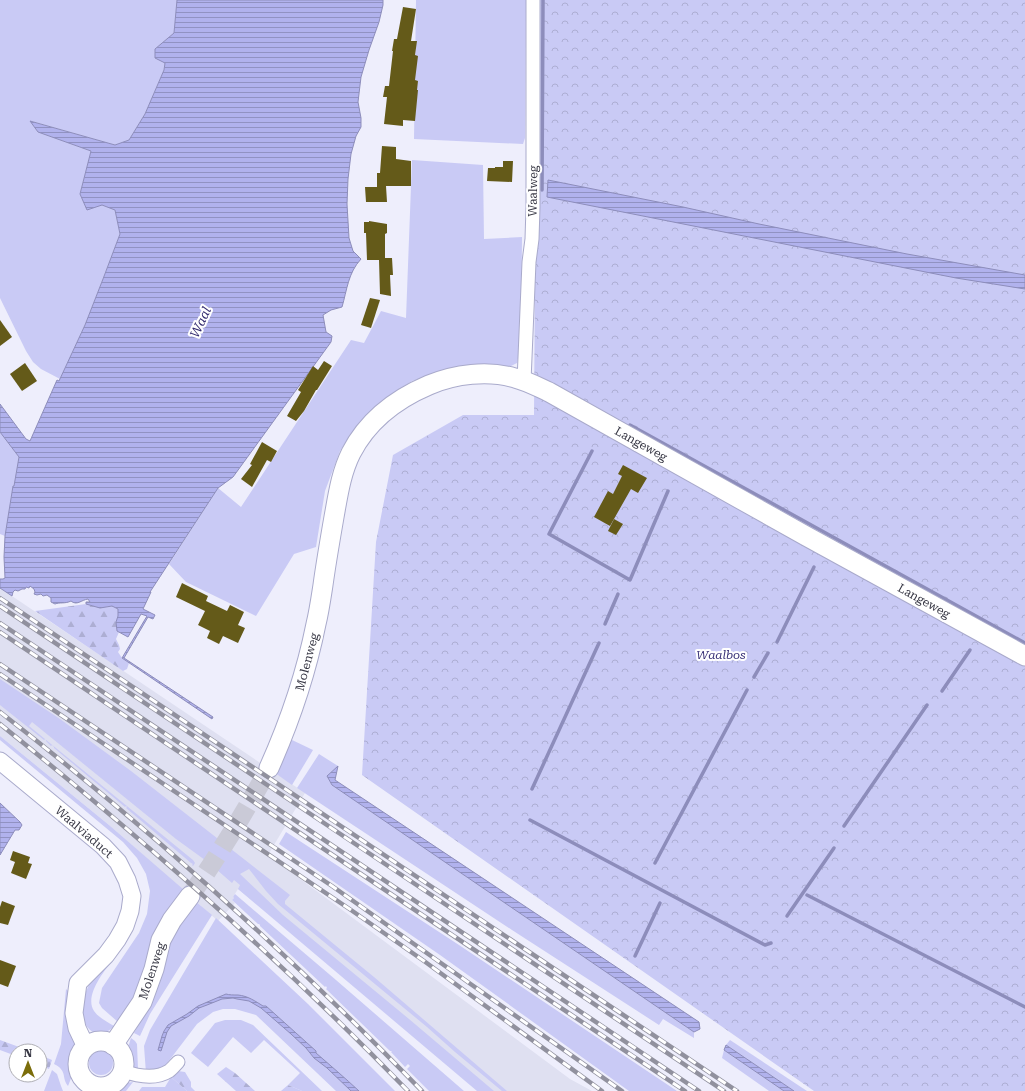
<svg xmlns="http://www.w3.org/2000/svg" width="1025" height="1091" viewBox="0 0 1025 1091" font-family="'Roboto Serif',serif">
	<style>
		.built { fill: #dfe0f1 }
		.grass { fill: #c9caf5 }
		.forest { fill: url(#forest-firs) }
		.park { fill: url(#park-crowns) }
		.water { fill: url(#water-rules); stroke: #8d8dbb }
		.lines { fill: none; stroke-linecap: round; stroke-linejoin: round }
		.stream { stroke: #8d8dbb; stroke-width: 3.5 }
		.building { fill: #645a19 }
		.secondary-tunnel { stroke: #cacad7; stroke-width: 19; stroke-dasharray: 19 10; stroke-linecap: butt }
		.minor-casing { stroke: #a9aacb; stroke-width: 15 }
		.tertiary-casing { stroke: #a9aacb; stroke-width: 19 }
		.secondary-casing { stroke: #a9aacb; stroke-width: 21 }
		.minor { stroke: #fff; stroke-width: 13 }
		.tertiary { stroke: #fff; stroke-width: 17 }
		.secondary { stroke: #fff; stroke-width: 19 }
		.rail-casing { stroke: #91919e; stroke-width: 4.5 }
		.rail { stroke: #fff; stroke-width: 3; stroke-dasharray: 9; stroke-linecap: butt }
		.labels { text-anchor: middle; stroke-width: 4; stroke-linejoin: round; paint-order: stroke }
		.street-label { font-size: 12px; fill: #383845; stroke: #fff }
		.park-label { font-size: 12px; font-style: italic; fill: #3a3378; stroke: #fff }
		.water-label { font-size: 13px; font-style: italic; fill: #332b6f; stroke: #fff }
	</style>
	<defs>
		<pattern id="forest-firs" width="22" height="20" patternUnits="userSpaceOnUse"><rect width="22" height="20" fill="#c9caf5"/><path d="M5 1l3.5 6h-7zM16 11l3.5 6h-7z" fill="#adaed3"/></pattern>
		<pattern id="park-crowns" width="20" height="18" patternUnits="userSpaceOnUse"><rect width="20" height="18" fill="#c9caf5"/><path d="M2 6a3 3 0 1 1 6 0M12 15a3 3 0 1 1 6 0" fill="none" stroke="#adaed3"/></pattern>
		<pattern id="water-rules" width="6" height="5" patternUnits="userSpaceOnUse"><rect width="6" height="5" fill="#b1b2ed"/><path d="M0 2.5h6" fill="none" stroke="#9192c2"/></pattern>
	</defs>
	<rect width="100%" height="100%" fill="#eeeefc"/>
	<polygon class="built" points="0,588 305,793 268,855 570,1079 592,1091 486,1091 238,889 233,897 234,898 232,900 235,903 218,921 109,825 0,736"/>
	<g class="grass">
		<polygon points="0,0 177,0 174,33 155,49 165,63 164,70 145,114 129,140 115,145 31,121 38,132 91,151 80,194 102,205 115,210 120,234 103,279 85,325 60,379 41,369 33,362 26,351 0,298"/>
		<polygon points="416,0 526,0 525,138 523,144 414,139"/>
		<polygon points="412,160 483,165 484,239 522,237 521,344 517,363 509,367 449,370 412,381 378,404 355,428 340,451 325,491 316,547 294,554 256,616 186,582 169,564 218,488 241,507 351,340 364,343 381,311 406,318"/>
		<polygon points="0,432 19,457 14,487 13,487 5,536 0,534"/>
		<polygon points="0,679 60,719 131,771 290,895 285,901 285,904 374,977 507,1091 502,1091 455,1052 427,1027 278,904 266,891 249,869 240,874 283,915 409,1019 494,1091 477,1091 238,889 240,885 234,880 232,883 216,869 217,866 207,858 205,860 176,839 32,722 29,726 193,860 195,863 193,866 192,865 193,864 191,863 126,808 127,807 126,806 125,807 54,748 54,747 52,745 51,746 46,741 46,740 45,739 44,740 0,705"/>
		<polygon points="0,736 109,825 184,890 135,999 118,1022 102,1008 99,1003 102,988 139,933 147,914 150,891 146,874 137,858 123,842 0,740"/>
		<polygon points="290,739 313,750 292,785 275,773"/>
		<polygon points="319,754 338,766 327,776 332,785 694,1032 694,1038 663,1019 659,1025 512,930 297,788"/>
		<polygon points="286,832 459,945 677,1091 629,1091 440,955 279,844"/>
		<polygon points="235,894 336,980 464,1091 429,1091 407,1069 410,1066 408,1064 405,1067 391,1052 392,1051 390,1051 326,989 327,988 326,986 325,987 260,926 260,925 259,924 258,924 232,900 234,898 233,897"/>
		<polygon points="195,901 212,915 150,1014 140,1036 134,1033 153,999 167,946 179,924"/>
		<polygon points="216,918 308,1004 395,1091 336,1091 256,1015 235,1009 223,1009 213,1012 197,1024 165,1066 155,1072 146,1073 144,1046 150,1030"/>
		<path d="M113,960c-9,11 -29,36 -19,51 4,6 13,11 20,15 -7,7 -15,12 -24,4 -3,-3 -5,-6 -6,-10 -3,-11 -1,-24 4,-33 4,-11 16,-19 25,-27z"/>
		<path d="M66,989l2,2 -1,15 8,41 -3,15v14l-4,10c-7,-9 0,-15 -14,-22l7,-20z"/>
		<polygon points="225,1020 241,1020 253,1025 322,1091 302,1091 288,1085 300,1073 264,1040 251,1053 233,1037 208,1067 191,1053 215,1023"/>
		<path d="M131,1038l4,3 2,3 1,25 -5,-1c-7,-10 -6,-19 -2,-30z"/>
		<polygon points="730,1040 807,1091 794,1091 726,1045"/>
		<polygon points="724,1050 784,1091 769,1091 722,1058"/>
		<circle cx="101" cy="1063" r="12"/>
		<polygon points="52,1070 57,1074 61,1086 63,1091 44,1091"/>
		<polygon points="171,1077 187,1091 139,1091 142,1087 165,1087"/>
		<polygon points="133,1082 126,1091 109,1091 120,1084"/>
	</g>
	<g class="forest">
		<polygon points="86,604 100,608 112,606 118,609 118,616 116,622 117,631 119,632 116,639 119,645 120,649 118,652 122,658 129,663 127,669 123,671 35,611"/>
		<polygon points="0,1040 30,1051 16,1051 16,1056 0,1050"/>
		<polygon points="40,1055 52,1060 49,1069 40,1065"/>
		<polygon points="226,1067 235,1073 255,1091 236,1091 217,1074"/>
		<polygon points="178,1071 185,1072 191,1082 191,1087 195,1091 187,1091 171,1077"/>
		<polygon points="288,1085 302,1091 281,1091"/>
	</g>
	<polygon class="park" points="537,0 1025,0 1025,1091 814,1091 362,775 376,542 393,455 463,415 534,415"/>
	<g class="water">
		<path d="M177,0h206v5l-4,17 -10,28 -8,27 -3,25 3,16v9l-5,9 -5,18 -3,25 -1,25 2,34 4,13 8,8c-13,14 -14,31 -19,48l-11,3 -8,5 3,17 6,4 -1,6 -98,135 -15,11 -68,104h1l-8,17 12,6 -2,4 -5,-2 -24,41 89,59 -1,2 -90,-61 25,-42 -6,-2 -13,23 -11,-6 -1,-9 2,-6v-7l-6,-3 -12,2 -14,-4v-2h4l-2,-3c-7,1 -11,7 -17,2 -6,3 -11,1 -16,3l-4,-2v-4l-4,-3 -4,1 -2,-2 -4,1 -3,-1 1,-2 -1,-3 -4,-3 -1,2 -3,-1 -1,2h-3l-4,2 -3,-1 -2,2 -1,4 -12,-8v-9h3l2,-1 -1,-21 1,-21 8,-50h1l5,-29 -19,-25v-28l26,35 4,2 27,-61 2,1 26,-56 18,-46 17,-45 -5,-24 -13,-5 -15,5 -7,-16 11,-43 -53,-19 -8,-11 85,24 14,-5 16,-26 19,-44 1,-7 -10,-5v-9l19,-16z"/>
		<polygon points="548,180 683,207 759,224 907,254 1025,275 1025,289 956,278 547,197"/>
		<polygon points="338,766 335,780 699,1022 700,1029 694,1032 332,785 327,776"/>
		<polygon points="0,803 20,822 22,825 19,830 15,830 0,855"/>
		<path d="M226,994c3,1 8,1 12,1 10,1 17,6 25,11h3l50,45v2c15,13 29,25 43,38h-8l-24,-23 -13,-10 -8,-10 -15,-14 -30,-26 -12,-7 -12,-2 -4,-1 -11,1 -15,6 -8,3 -10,8 -18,10 -4,6 -6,19 -3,-1 4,-14 2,-5 4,-6 19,-11 11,-8z"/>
		<polygon points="726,1045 794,1091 784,1091 724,1050"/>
	</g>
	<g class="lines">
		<g class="stream">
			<polyline points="542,190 543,0"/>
			<polyline points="630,425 1025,643"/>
			<polyline points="592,451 549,534 630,580 668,491"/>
			<polyline points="605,624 618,594"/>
			<polyline points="777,642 814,567"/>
			<polyline points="754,677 768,653"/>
			<polyline points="942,691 970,650"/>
			<polyline points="532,789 599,643"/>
			<polyline points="530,820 765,945 771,943"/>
			<polyline points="844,826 927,705"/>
			<polyline points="655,863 747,690"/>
			<polyline points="807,895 1025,1007"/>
			<polyline points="787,916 834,848"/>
			<polyline points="635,956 660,903"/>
		</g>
	</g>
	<g class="building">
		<polygon points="403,7 416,9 411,41 417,41 415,55 418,56 415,80 418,81 417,90 418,90 415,121 403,120 403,126 384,124 387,97 383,97 385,86 389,86 393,51 392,51 394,39 397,39"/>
		<polygon points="382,146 396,147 396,159 411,161 411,186 386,186 387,202 366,202 365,187 377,187 377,173 380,173"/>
		<polygon points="503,161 513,161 512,182 487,181 488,168 495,168 495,167 503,167"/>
		<polygon points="369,221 387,224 387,233 385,234 385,258 392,258 393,275 390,275 391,296 380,294 379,260 367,260 366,233 364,233 364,222 369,222"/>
		<polygon points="370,298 380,300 371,328 361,325"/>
		<polygon points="0,320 12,337 0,346"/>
		<polygon points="324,361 332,366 317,390 316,390 304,411 296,421 287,416 301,392 298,390 313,366 318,370"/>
		<polygon points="25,363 37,381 22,391 10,374"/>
		<polygon points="262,442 277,451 271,462 267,460 252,487 241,479 252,465 250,464"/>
		<polygon points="623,465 647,478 638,493 631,489 610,526 594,517 608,491 613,494 622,476 618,474"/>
		<polygon points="614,519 623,524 616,535 608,531"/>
		<polygon points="182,583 208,596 206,601 227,611 230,605 244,612 238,625 245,628 238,643 223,636 219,644 207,638 210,631 198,625 205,611 176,597"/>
		<polygon points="13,851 30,857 28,863 32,864 26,879 11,873 15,862 10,860"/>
		<polygon points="2,901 15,906 8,925 0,923 0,907"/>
		<polygon points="0,960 16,966 8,987 0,984"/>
	</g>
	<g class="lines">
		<path class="secondary-tunnel" d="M190,896c29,-41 55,-84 79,-128"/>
		<defs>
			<g id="minor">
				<polyline points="524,381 529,262 532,239 533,207 533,0"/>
				<path d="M123,1071c14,5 32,9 46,0 3,-2 6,-6 9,-9"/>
			</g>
			<polyline id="tertiary" points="0,761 103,846 118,862 127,880 132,896 130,911 125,926 117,940 106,955 78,983 74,1013 77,1028 86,1047"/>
			<g id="secondary">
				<path d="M269,768c21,-47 37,-94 47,-144 3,-12 5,-26 7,-39 3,-22 7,-45 11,-68 4,-22 7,-44 17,-64 17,-33 45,-54 78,-68 26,-11 59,-15 86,-7 12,3 23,9 34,14l257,144 219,120"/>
				<circle cx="101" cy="1064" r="23"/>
				<polyline points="113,1045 142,1002 154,969 161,940 172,920 190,896"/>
			</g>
		</defs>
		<use href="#minor" class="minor-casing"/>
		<use href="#tertiary" class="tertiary-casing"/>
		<use href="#secondary" class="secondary-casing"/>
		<use href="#minor" class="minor"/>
		<use href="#tertiary" class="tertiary"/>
		<use href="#secondary" class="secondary"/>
		<defs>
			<g id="rail">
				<polyline points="0,598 737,1091"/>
				<polyline points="0,606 724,1091"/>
				<polyline points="0,623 699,1091"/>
				<polyline points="0,632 685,1091"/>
				<polyline points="0,664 332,886 472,985 622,1091"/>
				<polyline points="0,674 351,910 424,961 602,1091"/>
				<path d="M0,712c149,116 290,243 422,379"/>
				<path d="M0,724c143,115 280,235 408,367"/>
			</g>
		</defs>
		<use href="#rail" class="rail-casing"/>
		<use href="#rail" class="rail"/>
	</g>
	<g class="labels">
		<g class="street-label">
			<text transform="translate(533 191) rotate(-89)" y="4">Waalweg</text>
			<text transform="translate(641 444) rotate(29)" y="4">Langeweg</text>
			<text transform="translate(924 601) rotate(29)" y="4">Langeweg</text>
			<text transform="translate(307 662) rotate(-75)" y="4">Molenweg</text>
			<text transform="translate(84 832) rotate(41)" y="4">Waalviaduct</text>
			<text transform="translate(152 971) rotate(-72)" y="4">Molenweg</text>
		</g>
		<g class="park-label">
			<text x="721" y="659">Waalbos</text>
		</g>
		<g class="water-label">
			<text transform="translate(200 322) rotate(-65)" y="5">Waal</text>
		</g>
	</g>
	<g transform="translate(28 1063)"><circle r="19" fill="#ffffff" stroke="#afafb5"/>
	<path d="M0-3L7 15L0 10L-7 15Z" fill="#7b6d0a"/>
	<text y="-6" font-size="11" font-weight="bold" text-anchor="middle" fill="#383845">N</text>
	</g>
</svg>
